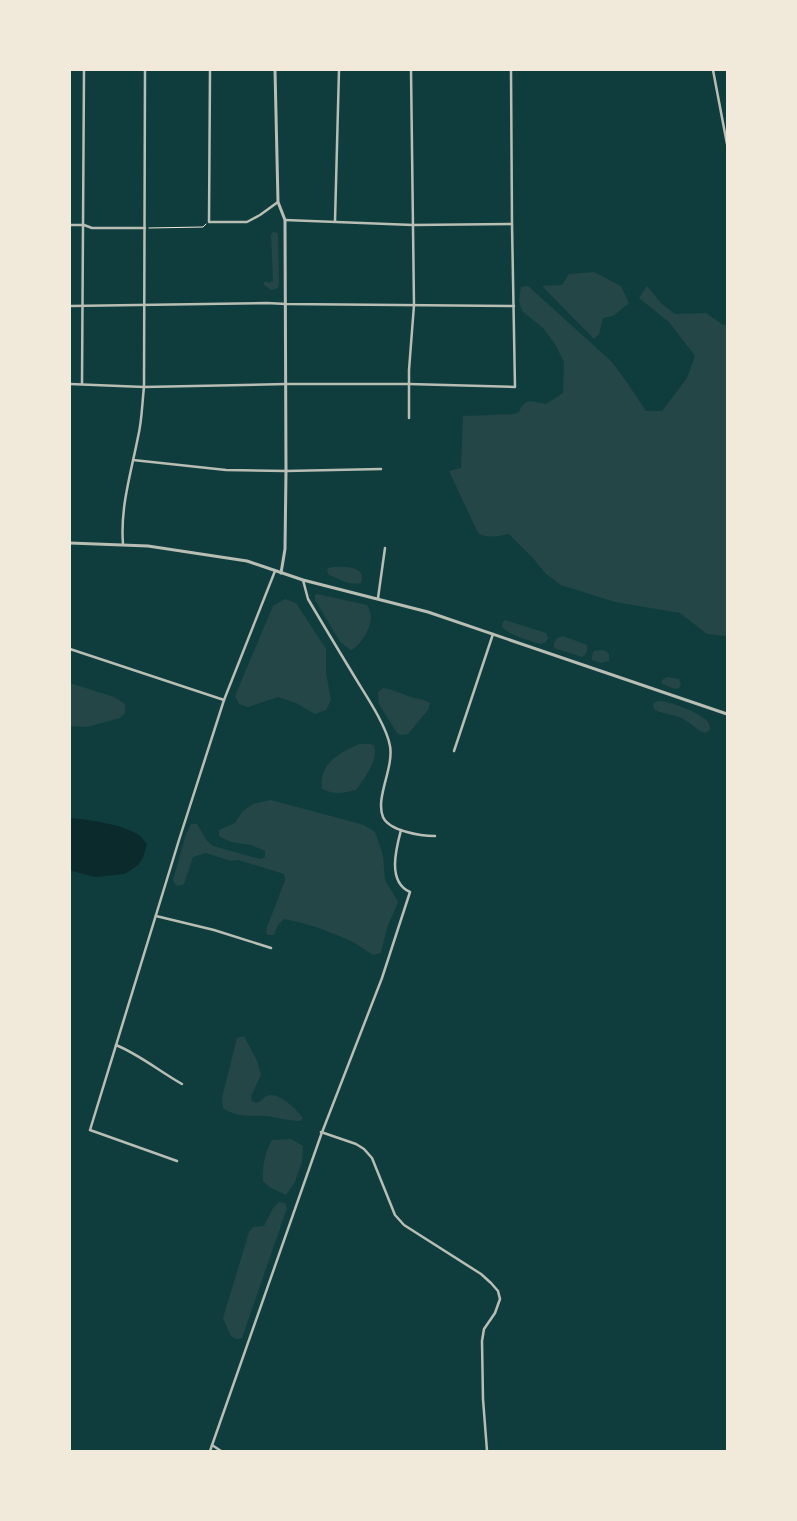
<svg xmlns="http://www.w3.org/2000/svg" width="797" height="1521" viewBox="0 0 797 1521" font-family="Commissioner,sans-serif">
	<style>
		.green { fill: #244646 }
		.water { fill: #0a2a2b }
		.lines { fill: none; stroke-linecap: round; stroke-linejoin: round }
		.path { stroke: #f1e9da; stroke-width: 1 }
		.minor { stroke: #b8beb3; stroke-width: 2.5 }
		.tertiary { stroke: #b8beb3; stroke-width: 3 }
	</style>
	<rect width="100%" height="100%" fill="#0f3d3e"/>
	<g class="green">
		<polygon points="273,232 278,233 279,282 278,288 271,290 263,284 266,281 268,283 273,281 271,235"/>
		<polygon points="594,272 621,286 629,303 613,316 603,318 599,334 594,339 542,286 562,285 569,274"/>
		<path d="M528,286l83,75 15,20 20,30h16l25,-33 8,-22 -26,-34 -30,-24 8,-12 14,17 14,11 31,-1 17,12 4,-1v309l-1,3 -19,-2 -27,-21 -65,-11 -54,-17 -15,-11 -14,-17 -23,-23c-11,2 -21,5 -31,-1l-29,-62 12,-3 2,-52 52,-2 4,-2c6,-15 13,-10 27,-8l17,-11 1,-31 -9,-18 -12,-16 -21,-17 -3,-10 2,-14z"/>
		<path d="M333,567c11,0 34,-2 28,16 -12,3 -21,-4 -32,-8l-2,-4 1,-3z"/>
		<path d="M317,594l50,11c2,4 4,8 4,13 -1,11 -10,27 -20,32l-10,-7 -26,-43v-5z"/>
		<polygon points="285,599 296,603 326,649 326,673 331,700 326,710 315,714 296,703 278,697 248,707 239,704 235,696 273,606"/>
		<path d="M505,620l41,13 2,5 -2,4 -5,2c-10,-3 -32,-9 -39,-17l1,-5z"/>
		<path d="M563,636l24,9c1,6 0,9 -5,12l-28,-9v-5l3,-5z"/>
		<polygon points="600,650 606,651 609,654 609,661 601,663 592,660 592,655 594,651"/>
		<polygon points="667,677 679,679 681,684 679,688 675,689 662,684 662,680"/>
		<polygon points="70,683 114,697 125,704 125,713 120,718 87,727 70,726"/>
		<path d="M383,688c10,1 18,6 28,9 7,2 12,2 19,6l-2,7 -20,24 -7,1 -4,-2 -18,-29 -1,-12z"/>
		<path d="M658,701c11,0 39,11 47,18 4,3 5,7 5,11l-5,3c-7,-2 -13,-9 -20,-13 -9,-6 -20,-5 -30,-10l-2,-4 1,-3z"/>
		<path d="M359,744h11l4,1c5,16 -10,33 -18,45 -12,3 -22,5 -34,-1 -3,-26 16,-35 37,-45z"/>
		<path d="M271,800l93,25 11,7 8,24 2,24 13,22 -11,26 -6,25 -8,2c-7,-4 -13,-9 -20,-13 -22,-10 -45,-19 -69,-23l-6,6 -4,10h-7l-1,-5 19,-50 -1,-6 -46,-14 -7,1 -25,-8 -13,4 -9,27 -6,2 -3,-2 -2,-4 13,-46 5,-10h6l10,17 6,5 47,13 5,-2v-6l-14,-6 -20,-3 -12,-6v-6l16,-7 8,-12 10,-7z"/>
		<path d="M244,1036l13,25 4,14 -10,21 1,5 5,2c5,-2 8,-8 14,-8 11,0 26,15 32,23l-3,3c-12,0 -23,-4 -35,-5 -16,-1 -28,2 -42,-8l-1,-10 15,-60z"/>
		<path d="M291,1139l12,7 -1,16 -7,20 -9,13 -15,-7 -8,-7c-1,-14 2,-29 9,-41z"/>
		<polygon points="279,1202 285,1203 287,1208 242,1338 236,1339 231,1336 223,1318 249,1232 253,1227 264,1226 273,1208"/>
	</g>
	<path class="water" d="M70,818c20,2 52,6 69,17 3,2 5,6 8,9l-4,14 -5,7 -13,9 -30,3 -23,-6 -2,-1z"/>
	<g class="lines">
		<polyline class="path" points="149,228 203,227 206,224"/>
		<g class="minor">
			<polyline points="210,70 209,222 247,222 260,215 278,202"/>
			<polyline points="713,70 727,144"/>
			<polyline points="285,220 413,225 512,224"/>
			<polyline points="335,221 339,70"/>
			<polyline points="70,225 84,225 92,228 145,228"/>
			<polyline points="70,306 267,303 286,304 514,306"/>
			<polyline points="70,384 144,387 286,384 409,384 515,387 512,224 511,70"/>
			<polyline points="82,384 84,70"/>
			<polyline points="409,418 409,370 414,305 411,70"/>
			<polyline points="133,460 226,470 286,471 381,469"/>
			<path d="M123,544c-3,-36 8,-71 15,-107 4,-16 4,-33 6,-50l1,-317"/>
			<path d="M303,580l5,19c17,29 34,57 51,85 10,16 28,44 31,62 4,22 -15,52 -7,71 6,14 38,19 52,19"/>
			<polyline points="378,598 385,548"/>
			<polyline points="70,649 224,700"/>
			<polyline points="454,751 493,634"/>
			<polyline points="156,916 214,930 271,948"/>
			<path d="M116,1045c24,10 43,26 66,39"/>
			<polyline points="321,1132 356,1144 364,1149 372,1158 395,1215 404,1225 481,1274 491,1283 498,1291 500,1299 495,1313 484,1329 482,1341 483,1399 487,1451"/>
			<polyline points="177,1161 90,1130 179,840 224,700 275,571"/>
			<polyline points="212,1445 221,1451"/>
			<path d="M210,1451l111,-316 61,-157 28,-86c-23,-10 -14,-43 -9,-62"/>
		</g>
		<g class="tertiary">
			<polyline points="275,70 278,202 285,220 286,471 285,549 281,573"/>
			<polyline points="70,543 148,546 247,561 303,580 428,612 727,714"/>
		</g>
	</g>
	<rect width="797" height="1521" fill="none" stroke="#f1e9da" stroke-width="142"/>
</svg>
